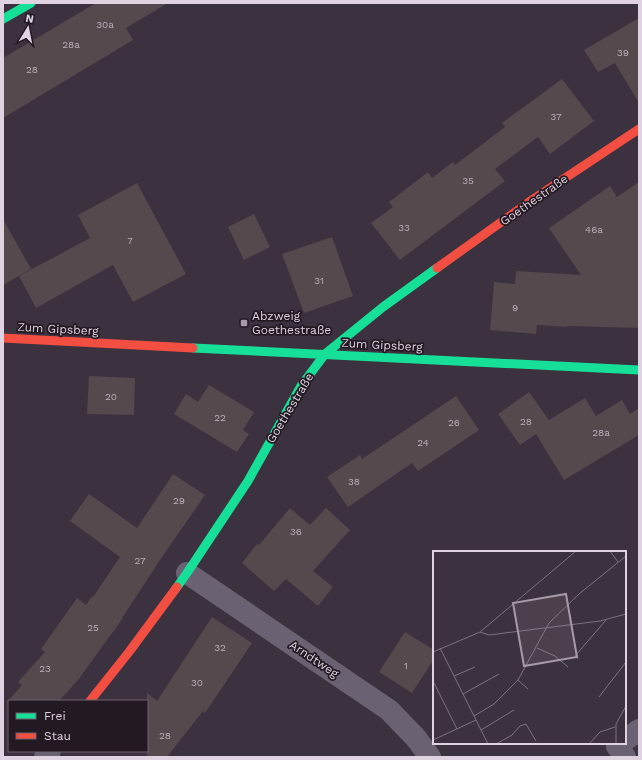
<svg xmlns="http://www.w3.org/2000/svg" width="642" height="760" viewBox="0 0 642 760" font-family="'Work Sans',sans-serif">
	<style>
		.building { fill: #54494d }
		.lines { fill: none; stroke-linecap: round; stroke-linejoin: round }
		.street { stroke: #6a6272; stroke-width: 22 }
		.fast { stroke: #16e098; stroke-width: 9 }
		.jam { stroke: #f24e42; stroke-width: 9 }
		.poi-dot { fill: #a69aa8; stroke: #221923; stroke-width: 1.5 }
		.labels { text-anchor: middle; stroke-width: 3.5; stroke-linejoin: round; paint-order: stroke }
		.number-label { font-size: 10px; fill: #bcb0bc }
		.street-label { font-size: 12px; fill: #dfd3e1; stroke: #221923 }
		.poi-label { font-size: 12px; fill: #dfd3e1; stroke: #221923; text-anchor: start }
		.inset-road { fill: none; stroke: #7d727f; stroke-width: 1 }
		.view { fill: #a69aa8; fill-opacity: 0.15; stroke: #a69aa8; stroke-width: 2 }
		.inset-edge { fill: none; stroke: #dfd3e1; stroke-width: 2 }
	</style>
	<rect width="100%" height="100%" fill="#3c313e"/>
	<g class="building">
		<polygon points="96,3 168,3 126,28 133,40 3,118 3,58"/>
		<polygon points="639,18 639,103 615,63 598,72 584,50"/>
		<polygon points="562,79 594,121 550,154 538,137 495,169 505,181 400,260 371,223 393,207 389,202 428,172 432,178 453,162 455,165 505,127 502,123"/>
		<polygon points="639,182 639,328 567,326 567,327 537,325 536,334 490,330 494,282 515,284 516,271 581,275 549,228 610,186 617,197"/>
		<polygon points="137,183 186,274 133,302 113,265 36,308 19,276 90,238 78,215"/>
		<polygon points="254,214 270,247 244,260 228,227"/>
		<polygon points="3,219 31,269 3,285"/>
		<polygon points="332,237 353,296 304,313 282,254"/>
		<polygon points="89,376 135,378 134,415 87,414"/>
		<polygon points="209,385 254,412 243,430 249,434 237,452 174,414 186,394 198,402"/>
		<polygon points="529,392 549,420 585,398 596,416 622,400 630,414 639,408 639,435 564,480 536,434 520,445 498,414"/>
		<polygon points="456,396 479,430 418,471 412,463 348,507 327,477 360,455 362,459"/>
		<polygon points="173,474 205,495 164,554 122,618 123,618 78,680 59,701 8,701 22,685 18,682 45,652 41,649 77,598 86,605 92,596 93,597 120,557 70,521 89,494 137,528"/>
		<polygon points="290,508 310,525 326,508 350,530 313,571 333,587 318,606 286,579 274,591 242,563 257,544 259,545"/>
		<polygon points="212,617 252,643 205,713 203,711 167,757 147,757 147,693 157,701"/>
		<polygon points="405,632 434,650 434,659 412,693 379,672"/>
	</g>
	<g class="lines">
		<g class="street">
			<polyline points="187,573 389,710 416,738 430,757"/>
			<polyline points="625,740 639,730"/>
			<polyline points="621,743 617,746 625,757"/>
			<polyline points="45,757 50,751"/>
		</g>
		<g class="fast">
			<polyline points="3,19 31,3"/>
			<polyline points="193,348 639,370"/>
			<polyline points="177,587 187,573 248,481 301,386 325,354 383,307 437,268"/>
		</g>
		<g class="jam">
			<polyline points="437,268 532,200 639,129"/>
			<polyline points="3,338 193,348"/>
			<polyline points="90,701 129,652 177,587"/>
		</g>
	</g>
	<rect class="poi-dot" x="240" y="319" width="8" height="8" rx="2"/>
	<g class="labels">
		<g class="number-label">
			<text x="105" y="28">30a</text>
			<text x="71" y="48">28a</text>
			<text x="623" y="56">39</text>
			<text x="32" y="73">28</text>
			<text x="556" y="120">37</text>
			<text x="468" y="184">35</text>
			<text x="404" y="231">33</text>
			<text x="594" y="233">46a</text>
			<text x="130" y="244">7</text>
			<text x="319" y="284">31</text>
			<text x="515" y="311">9</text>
			<text x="111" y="400">20</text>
			<text x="220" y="421">22</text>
			<text x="526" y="425">28</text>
			<text x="454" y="426">26</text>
			<text x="601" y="436">28a</text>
			<text x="423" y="446">24</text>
			<text x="354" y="485">38</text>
			<text x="179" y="504">29</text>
			<text x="296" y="535">36</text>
			<text x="140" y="564">27</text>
			<text x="93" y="631">25</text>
			<text x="220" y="651">32</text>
			<text x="406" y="669">1</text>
			<text x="45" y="672">23</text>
			<text x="197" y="686">30</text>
			<text x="165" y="739">28</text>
		</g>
		<g class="street-label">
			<text transform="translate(534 200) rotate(-35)" y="4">Goethestraße</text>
			<text transform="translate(58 329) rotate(3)" y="4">Zum Gipsberg</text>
			<text transform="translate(382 345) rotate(3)" y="4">Zum Gipsberg</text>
			<text transform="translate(290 408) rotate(-59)" y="4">Goethestraße</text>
			<text transform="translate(314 659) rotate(34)" y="4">Arndtweg</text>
		</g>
		<g class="poi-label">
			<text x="252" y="320">Abzweig<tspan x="252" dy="14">Goethestraße</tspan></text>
		</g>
	</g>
	<g transform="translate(433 551)">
		<rect width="193" height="193" fill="#3c313e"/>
		<path class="inset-road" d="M177,0l8,11M47,81l9,3 111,-14 26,-7M7,97l48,96M104,97l18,8 13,11M0,101l47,-20 96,-81M145,108l-3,-3 31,-36M21,125l21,-9M85,129l10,9M0,130l24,48M30,143l36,-20M166,146l27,-35M41,165l20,-12 24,-24 31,-57 30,-29 47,-38M48,179l33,-20M0,189l43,-20M63,193l16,-9 8,-9 6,-2 10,17M156,193l11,-12 15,-5M183,193v-20l10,-18"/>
		<path class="view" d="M133,43l11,63 -53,9 -11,-63z"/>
		<rect width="193" height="193" class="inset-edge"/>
	</g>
	<rect width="642" height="760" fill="none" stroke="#dfd3e1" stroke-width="8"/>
	<rect x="8" y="700" width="140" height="52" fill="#221923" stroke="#6e636f"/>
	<rect x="16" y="713" width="20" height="6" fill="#16e098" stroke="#6e636f"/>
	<text x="44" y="720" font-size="12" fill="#dfd3e1">Frei</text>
	<rect x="16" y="733" width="20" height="6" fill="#f24e42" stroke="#6e636f"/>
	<text x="44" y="740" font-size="12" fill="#dfd3e1">Stau</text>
	<g transform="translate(28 28) rotate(10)" stroke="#221923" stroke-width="3" paint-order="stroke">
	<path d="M0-3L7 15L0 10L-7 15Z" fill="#dfd3e1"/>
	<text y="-6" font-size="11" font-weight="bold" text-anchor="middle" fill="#dfd3e1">N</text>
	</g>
</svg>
